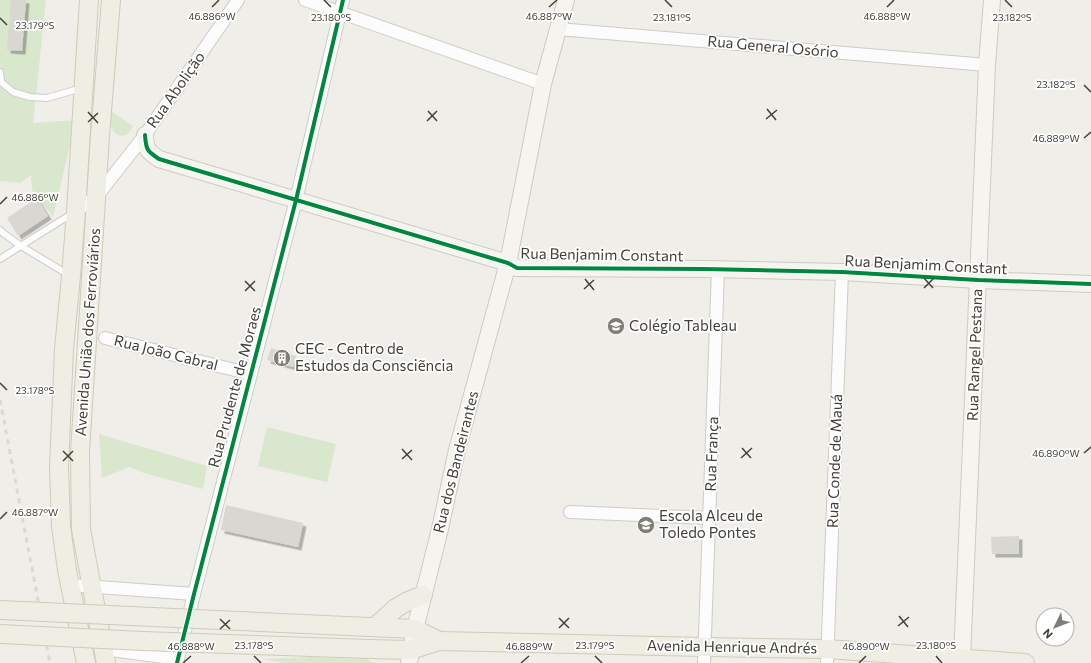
<svg xmlns="http://www.w3.org/2000/svg" width="1091" height="663" viewBox="0 0 1091 663" font-family="Commissioner,sans-serif">
	<style>
		.green { fill: #d9e7cc }
		.building { fill: #d8d7d2; filter: url(#shadow) }
		.lines { fill: none; stroke-linecap: round; stroke-linejoin: round }
		.lane-casing { stroke: #cdccc7; stroke-width: 8 }
		.street-casing { stroke: #cdccc7; stroke-width: 14 }
		.secondary-casing { stroke: #cdcbc1; stroke-width: 18 }
		.primary-casing { stroke: #cfcbb9; stroke-width: 20 }
		.lane { stroke: #fdfcfc; stroke-width: 6 }
		.street { stroke: #fdfcfc; stroke-width: 12 }
		.secondary { stroke: #f5f4ef; stroke-width: 16 }
		.primary { stroke: #efeee5; stroke-width: 18 }
		.rail { stroke: #d9d9d8; stroke-width: 3; stroke-dasharray: 5 5; stroke-linecap: butt }
		.primary-bridge-casing { stroke: #cfcbb9; stroke-width: 20; stroke-linecap: butt }
		.primary-bridge { stroke: #efeee5; stroke-width: 18 }
		.cycleway-casing { stroke: #fff; stroke-width: 6 }
		.cycleway { stroke: #00873e; stroke-width: 4 }
		.ticks { fill: none; stroke: #434037; stroke-width: 1.5 }
		.labels { text-anchor: middle; stroke-width: 3.5; stroke-linejoin: round; paint-order: stroke }
		.street-label { font-size: 15px; fill: #434037; stroke: #fff }
		.poi-label { font-size: 15px; fill: #434037; stroke: #fff; text-anchor: start }
		.ticks-label { font-size: 10px; text-anchor: middle; fill: #434037; stroke: #fff; stroke-width: 3.5; stroke-linejoin: round; paint-order: stroke }
	</style>
	<defs>
		<filter id="shadow"><feDropShadow dx="3.5" dy="3.5" stdDeviation="0" flood-color="#0004"/></filter>
	</defs>
	<rect width="100%" height="100%" fill="#efeee9"/>
	<g class="green">
		<polygon points="0,0 46,0 33,123 76,120 53,217 32,190 31,175 20,183 0,181"/>
		<path d="M111,111l22,15c-9,21 -29,4 -22,-15z"/>
		<polygon points="267,427 336,444 327,482 258,466"/>
		<polygon points="99,434 207,466 203,489 144,473 129,467 102,478"/>
		<polygon points="313,657 365,659 376,663 284,663 262,659"/>
	</g>
	<g class="building">
		<polygon points="11,0 26,0 22,51 7,50"/>
		<polygon points="37,198 48,216 18,236 7,218"/>
		<polygon points="271,348 296,356 293,367 267,360"/>
		<polygon points="226,505 303,523 298,547 221,530"/>
		<polygon points="1019,536 1019,554 992,554 991,537"/>
	</g>
	<g class="lines">
		<defs>
			<g id="lane">
				<polyline points="0,72 1,82 13,92 30,97 47,98 82,88"/>
				<polyline points="0,230 3,233 21,246 69,275"/>
				<polyline points="0,259 73,213"/>
			</g>
			<g id="street">
				<polyline points="305,0 543,84"/>
				<polyline points="558,29 987,65"/>
				<polyline points="76,211 97,196 145,135 238,0"/>
				<polyline points="105,338 251,374"/>
				<polyline points="570,512 709,518"/>
				<polyline points="70,585 194,594"/>
				<polyline points="103,649 178,659"/>
				<polyline points="177,663 194,594 296,200 343,0"/>
				<polyline points="704,663 718,269"/>
				<polyline points="827,663 842,272"/>
			</g>
			<g id="secondary">
				<path d="M145,135c1,15 2,16 14,24l349,104 9,5 188,1 137,3 136,8 113,4"/>
				<polyline points="962,659 987,65 992,0"/>
				<polyline points="409,663 415,629 440,529 457,450 508,263 543,84 566,0"/>
			</g>
			<g id="primary">
				<polyline points="369,627 415,629 439,641"/>
				<polyline points="375,627 396,608 408,601 423,595"/>
				<polyline points="369,649 411,650 439,641 704,647 827,649 1025,663"/>
				<polyline points="86,663 67,570 61,526 59,467 64,349 71,276 76,211 89,0"/>
				<polyline points="106,663 81,529 80,452 100,136 111,0"/>
			</g>
		</defs>
		<use href="#lane" class="lane-casing"/>
		<use href="#street" class="street-casing"/>
		<use href="#secondary" class="secondary-casing"/>
		<use href="#primary" class="primary-casing"/>
		<use href="#lane" class="lane"/>
		<use href="#street" class="street"/>
		<use href="#secondary" class="secondary"/>
		<use href="#primary" class="primary"/>
		<polyline class="rail" points="0,400 50,663"/>
		<defs>
			<g id="primary-bridge">
				<polyline points="0,610 369,627"/>
				<polyline points="0,634 143,641 369,649"/>
			</g>
		</defs>
		<use href="#primary-bridge" class="primary-bridge-casing"/>
		<use href="#primary-bridge" class="primary-bridge"/>
		<defs>
			<g id="cycleway">
				<path d="M145,135c1,15 2,16 14,24l349,104 9,5 188,1 137,3 136,8 113,4"/>
				<polyline points="177,663 194,594 296,200 343,0"/>
			</g>
		</defs>
		<use href="#cycleway" class="cycleway-casing"/>
		<use href="#cycleway" class="cycleway"/>
	</g>
	<path class="ticks" d="M324,0l7,7M665,0l7,7M1005,0l7,7M212,7l7,-7M549,7l8,-7M887,7l7,-7M0,18l7,7M1084,85l7,7M767,109l9,11M428,111l9,10M88,112l10,11M766,119l11,-9M427,121l10,-10M88,122l10,-9M1084,138l7,-6M0,204l7,-7M924,278l9,10M585,279l9,11M245,281l10,10M924,288l10,-10M584,289l10,-9M245,291l10,-10M0,383l7,7M742,448l9,10M402,449l10,11M63,451l10,10M1084,453l7,-6M741,458l11,-10M402,459l10,-9M63,461l10,-10M0,519l7,-7M899,616l9,11M559,618l10,10M220,619l10,10M898,626l11,-9M559,628l10,-10M220,629l10,-9M254,656l7,7M595,656l7,7M936,656l6,7M183,663l8,-7M521,663l8,-7M859,663l7,-7"/>
	<defs>
		<symbol id="school-disc" viewBox="-11 -11 22 22"><circle r="9.5" fill="#7f7d75" stroke="#fff"/><path d="M0-5L7-2L0 1L-7-2ZM-4 1L0 2.5L4 1V4Q0 6-4 4Z" fill="#fff"/></symbol>
		<symbol id="building-disc" viewBox="-11 -11 22 22"><circle r="9.5" fill="#7f7d75" stroke="#fff"/><path d="M-4-6H4V6H1V3H-1V6H-4ZM-2.5-4.3h1.7v1.8h-1.7ZM.8-4.3h1.7v1.8H.8ZM-2.5-1h1.7V.8h-1.7ZM.8-1h1.7V.8H.8Z" fill="#fff"/></symbol>
	</defs>
	<g fill-rule="evenodd">
		<use href="#school-disc" x="606" y="316" width="20" height="20"/>
		<use href="#building-disc" x="272" y="348" width="20" height="20"/>
		<use href="#school-disc" x="636" y="515" width="20" height="20"/>
	</g>
	<g class="labels">
		<g class="street-label">
			<text transform="translate(773 47) rotate(5)" y="5">Rua General Osório</text>
			<text transform="translate(176 90) rotate(-55)" y="5">Rua Abolição</text>
			<text transform="translate(602 255) rotate(1)" y="5">Rua Benjamim Constant</text>
			<text transform="translate(926 265) rotate(3)" y="5">Rua Benjamim Constant</text>
			<text transform="translate(88 332) rotate(-86)" y="5">Avenida União dos Ferroviários</text>
			<text transform="translate(166 353) rotate(14)" y="5">Rua João Cabral</text>
			<text transform="translate(975 355) rotate(-88)" y="5">Rua Rangel Pestana</text>
			<text transform="translate(235 387) rotate(-75)" y="5">Rua Prudente de Moraes</text>
			<text transform="translate(712 454) rotate(-88)" y="5">Rua França</text>
			<text transform="translate(835 461) rotate(-88)" y="5">Rua Conde de Mauá</text>
			<text transform="translate(456 462) rotate(-76)" y="5">Rua dos Bandeirantes</text>
			<text transform="translate(732 647) rotate(1)" y="5">Avenida Henrique Andrés</text>
		</g>
		<g class="poi-label">
			<text x="629" y="331">Colégio Tableau</text>
			<text x="295" y="354">CEC - Centro de<tspan x="295" dy="17">Estudos da Consciẽncia</tspan></text>
			<text x="659" y="521">Escola Alceu de<tspan x="659" dy="17">Toledo Pontes</tspan></text>
		</g>
	</g>
	<g class="ticks-label">
		<text x="212" y="20">46.886°W</text>
		<text x="549" y="20">46.887°W</text>
		<text x="887" y="20">46.888°W</text>
		<text x="331" y="21">23.180°S</text>
		<text x="672" y="21">23.181°S</text>
		<text x="1012" y="21">23.182°S</text>
		<text x="35" y="29">23.179°S</text>
		<text x="1056" y="88">23.182°S</text>
		<text x="1056" y="142">46.889°W</text>
		<text x="35" y="201">46.886°W</text>
		<text x="35" y="394">23.178°S</text>
		<text x="1056" y="457">46.890°W</text>
		<text x="35" y="516">46.887°W</text>
		<text x="254" y="649">23.178°S</text>
		<text x="595" y="649">23.179°S</text>
		<text x="936" y="649">23.180°S</text>
		<text x="191" y="650">46.888°W</text>
		<text x="529" y="650">46.889°W</text>
		<text x="866" y="650">46.890°W</text>
	</g>
	<g transform="translate(1055 627) rotate(227)"><circle r="19" fill="#ffffff" stroke="#b4b3af"/>
	<path d="M0-3L7 15L0 10L-7 15Z" fill="#7f7d75"/>
	<text y="-6" font-size="11" font-weight="bold" text-anchor="middle" fill="#434037">N</text>
	</g>
</svg>
